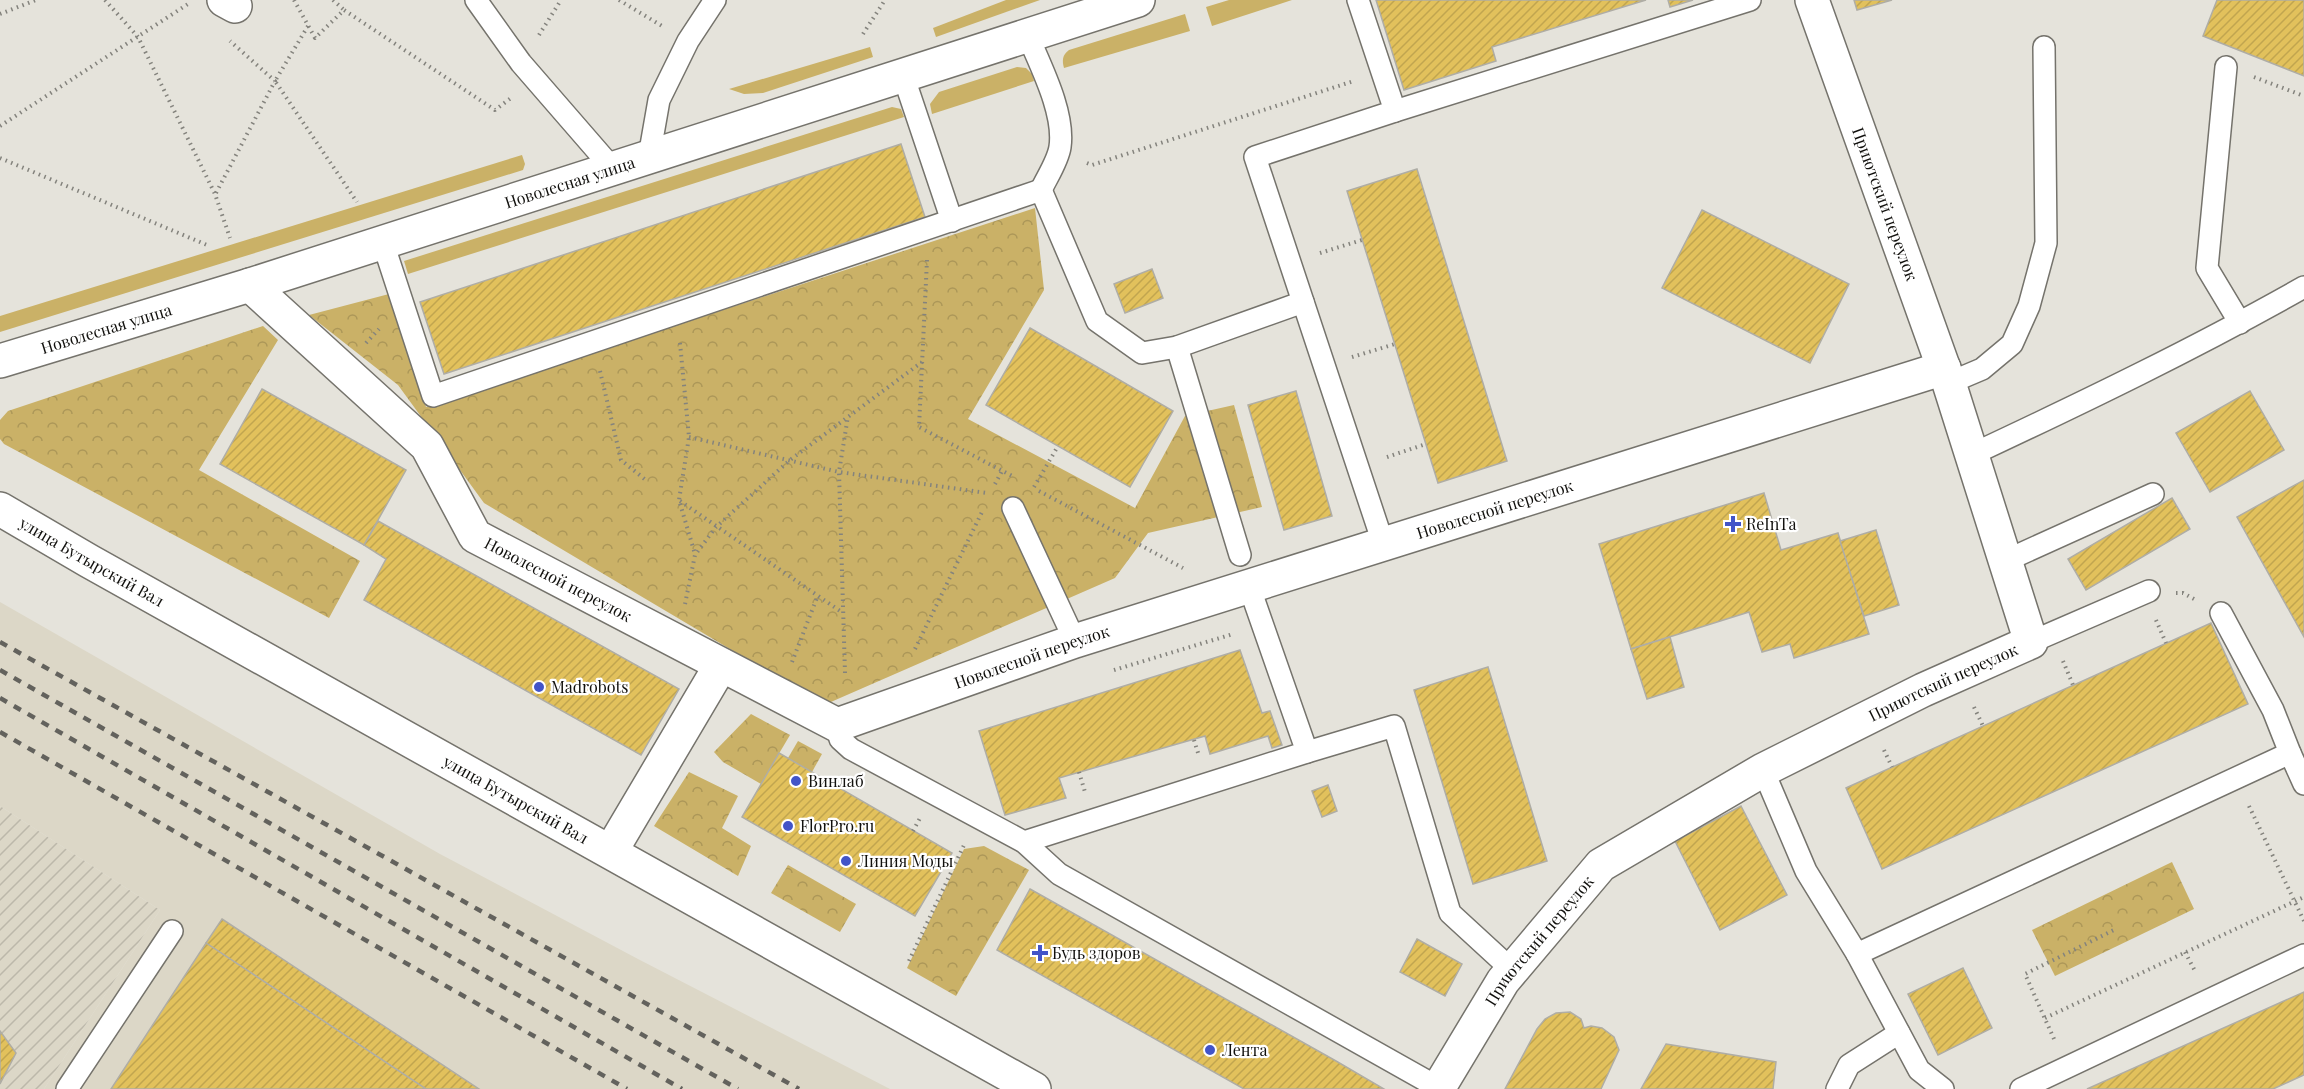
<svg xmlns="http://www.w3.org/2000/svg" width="2304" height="1089" viewBox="0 0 2304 1089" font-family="'Playfair Display',serif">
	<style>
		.built { fill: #dcd7c7 }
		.industrial { fill: url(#industrial-furrows) }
		.grass { fill: #cab167 }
		.forest { fill: url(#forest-crowns) }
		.building { fill: url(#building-hatch); stroke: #afada5; stroke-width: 1.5 }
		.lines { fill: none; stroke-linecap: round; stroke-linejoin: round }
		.service-casing { stroke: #75736c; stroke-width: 24 }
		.minor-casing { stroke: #75736c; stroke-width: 36 }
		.tertiary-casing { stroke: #75736c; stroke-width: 36 }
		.path { stroke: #84837d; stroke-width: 4; stroke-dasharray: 1.5 4.5; stroke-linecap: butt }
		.service { stroke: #fff; stroke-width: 21 }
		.minor { stroke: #fff; stroke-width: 33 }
		.tertiary { stroke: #fff; stroke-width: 33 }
		.rail { stroke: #63625d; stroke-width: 4.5; stroke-dasharray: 8 8; stroke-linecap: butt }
		.poi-dot { fill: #4254c8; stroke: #fff; stroke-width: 2 }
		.labels { text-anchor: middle; stroke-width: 4.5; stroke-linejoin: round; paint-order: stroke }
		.street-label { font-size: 16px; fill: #11100d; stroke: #fff }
		.poi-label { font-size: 16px; fill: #11100d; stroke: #fff; text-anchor: start }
	</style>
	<defs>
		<pattern id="industrial-furrows" width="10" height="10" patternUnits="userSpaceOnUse" patternTransform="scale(1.5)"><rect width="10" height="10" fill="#dcd7c7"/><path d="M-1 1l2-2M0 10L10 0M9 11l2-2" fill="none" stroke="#bcb8aa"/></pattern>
		<pattern id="forest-crowns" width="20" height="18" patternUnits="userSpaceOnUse" patternTransform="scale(1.5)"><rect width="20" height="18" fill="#cab167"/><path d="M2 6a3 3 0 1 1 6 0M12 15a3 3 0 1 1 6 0" fill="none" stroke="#ac9758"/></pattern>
		<pattern id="building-hatch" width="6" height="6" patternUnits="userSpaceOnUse" patternTransform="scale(1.5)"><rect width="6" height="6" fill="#e2c15c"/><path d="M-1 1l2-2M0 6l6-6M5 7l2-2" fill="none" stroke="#c1a54f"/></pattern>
	</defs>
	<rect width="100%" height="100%" fill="#e5e3db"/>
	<polygon class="built" points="0,602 440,854 638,959 890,1089 44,1089 160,910 0,806"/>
	<polygon class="industrial" points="0,806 160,910 44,1089 0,1089"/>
	<g class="grass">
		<polygon points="1006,0 1040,0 936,37 933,28"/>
		<polygon points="1229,0 1292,0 1212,26 1206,7"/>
		<path d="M1185,14l5,17 -126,37c-2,-7 -2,-13 5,-18z"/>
		<polygon points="870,47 873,57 763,93 744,94 729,89"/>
		<polygon points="1017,67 1026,68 1032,74 1034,81 932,114 930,104 939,92"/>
		<polygon points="892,107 901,109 904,117 408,274 404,261"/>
		<polygon points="522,155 525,164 523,170 0,332 0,316"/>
	</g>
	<g class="forest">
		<polygon points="1035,208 1044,290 968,419 1135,508 1185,416 1234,405 1262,507 1148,533 1115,578 824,705 484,503 398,385 309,315 389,294 426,407"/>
		<polygon points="263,326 278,340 199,470 360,561 329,618 4,444 0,439 0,420 8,411"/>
		<polygon points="751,714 790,735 761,784 723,762 714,752"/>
		<polygon points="798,741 822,754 812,772 788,758"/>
		<polygon points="689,772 738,796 722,828 751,846 738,876 654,826"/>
		<polygon points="984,846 1029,870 956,996 907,968 964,849"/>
		<polygon points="2172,862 2194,909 2055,976 2032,930"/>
		<polygon points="788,865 856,904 840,932 771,893"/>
	</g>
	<g class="building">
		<polygon points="1376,0 1646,0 1492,47 1496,61 1404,90"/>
		<polygon points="1668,0 1693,0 1670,7"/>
		<polygon points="1854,0 1892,0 1857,10"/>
		<polygon points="2217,0 2304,0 2304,76 2203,36"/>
		<polygon points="901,144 925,217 444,374 420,302"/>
		<polygon points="1417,169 1507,461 1438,483 1347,191"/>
		<polygon points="1702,210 1849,284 1810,363 1662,288"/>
		<polygon points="1152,269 1163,298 1125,313 1114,284"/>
		<polygon points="1030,328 1173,411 1130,487 986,405"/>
		<polygon points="262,389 406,470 364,545 220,464"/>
		<polygon points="1296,391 1332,516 1284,530 1248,405"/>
		<polygon points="2250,391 2284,450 2210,492 2176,433"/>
		<polygon points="2304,480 2304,637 2237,517"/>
		<polygon points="1764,493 1781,550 1838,533 1869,634 1794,658 1790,644 1762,652 1749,612 1631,649 1599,544"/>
		<polygon points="2172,498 2190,529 2086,590 2068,559"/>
		<polygon points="378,521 679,689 641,755 364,600 386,559 364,545"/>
		<polygon points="1876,530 1899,605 1864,616 1840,541"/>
		<polygon points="2211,623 2248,704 1882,869 1846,788"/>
		<polygon points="1670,637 1684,687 1647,699 1631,649"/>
		<polygon points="1240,650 1262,713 1270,711 1282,745 1272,748 1268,736 1210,754 1205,736 1059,778 1066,798 1005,815 979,731"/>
		<polygon points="1488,667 1547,861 1473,884 1414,690"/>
		<polygon points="779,753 952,853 915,916 742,817"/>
		<polygon points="1328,785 1337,811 1322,817 1312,791"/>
		<polygon points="1741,806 1787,895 1720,930 1675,841"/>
		<polygon points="1030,889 1336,1061 1384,1089 1244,1089 997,950"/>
		<polygon points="222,919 479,1089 426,1089 206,943"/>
		<polygon points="1417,939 1462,964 1445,996 1400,972"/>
		<polygon points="206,943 426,1089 111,1089"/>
		<polygon points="1963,968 1992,1028 1938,1055 1908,994"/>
		<polygon points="2304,992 2304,1075 2273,1089 2087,1089"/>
		<polygon points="1570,1012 1581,1019 1584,1028 1591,1026 1602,1028 1614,1037 1619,1050 1601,1089 1505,1089 1537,1029 1545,1019 1556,1013"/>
		<polygon points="0,1031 16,1053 0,1084"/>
		<polygon points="1666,1044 1776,1062 1773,1089 1641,1089"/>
	</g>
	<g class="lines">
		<defs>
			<g id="service">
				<polyline points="476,0 521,63 613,169"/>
				<polyline points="1358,0 1395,111 1255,157 1383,543"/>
				<path d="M1028,36c13,31 37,77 32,111 -2,14 -13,30 -19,43"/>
				<polyline points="2226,67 2207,268 2240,323"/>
				<polyline points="903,75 952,221"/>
				<polyline points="1395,111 1750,0"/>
				<polyline points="649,157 659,100 688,41 715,0"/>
				<polyline points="383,243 433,396 1041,190 1097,321 1142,353 1177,347 1303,302"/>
				<polyline points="1177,347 1240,555"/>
				<polyline points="1949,383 1982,369 2012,344 2029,306 2046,243 2044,47"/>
				<path d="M1971,455c113,-53 225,-107 333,-168"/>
				<polyline points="1013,508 1075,641"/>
				<polyline points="2005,561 2153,494"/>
				<polyline points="2031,642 2149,591"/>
				<polyline points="837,725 840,739 851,749 1024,842 1307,752 1249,586"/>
				<polyline points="1307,752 1394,726 1450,913 1512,970"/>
				<polyline points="2290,753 2304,784"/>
				<polyline points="1763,770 1806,871 1857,954 2290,753 2273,710 2221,613"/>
				<polyline points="1024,842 1059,874 1439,1088"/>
				<polyline points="1857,954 1919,1070 1943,1089"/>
				<polyline points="67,1089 172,931"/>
				<polyline points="1837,1089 1849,1065 1899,1033"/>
				<polyline points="2021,1089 2304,955"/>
			</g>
			<g id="minor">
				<polyline points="224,0 235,6"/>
				<path id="s1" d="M250,285l177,161 48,90 362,189 238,-84 869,-273"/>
				<polyline points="611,851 721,665"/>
				<path id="s2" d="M1438,1089l65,-108 98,-116 162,-95 160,-80 108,-48 -82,-259 -137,-383"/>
			</g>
			<g id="tertiary">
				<path id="s3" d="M0,361l250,-76 888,-285"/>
				<path id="s4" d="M0,509l89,52 945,528"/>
			</g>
		</defs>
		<use href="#service" class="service-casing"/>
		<use href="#minor" class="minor-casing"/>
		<use href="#tertiary" class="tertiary-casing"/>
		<g class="path">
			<polyline points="105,0 138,37 215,194 230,238"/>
			<polyline points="294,0 315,38 344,10 495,110 511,98"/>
			<polyline points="333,0 344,10"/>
			<polyline points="619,0 662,26"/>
			<polyline points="0,14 36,0"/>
			<polyline points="308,26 275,81 357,202"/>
			<polyline points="863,34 885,0"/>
			<polyline points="539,35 561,0"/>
			<polyline points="2254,77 2304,96"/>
			<polyline points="0,126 188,4"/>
			<polyline points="0,158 207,245"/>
			<polyline points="1087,163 1092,165 1354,81"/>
			<polyline points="216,193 275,81 230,41"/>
			<polyline points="1320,253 1362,240"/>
			<polyline points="927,260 919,427 1014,477"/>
			<polyline points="366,343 379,329"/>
			<polyline points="680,343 689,437 679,500 695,554"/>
			<polyline points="1352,357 1395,344"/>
			<polyline points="600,371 621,460 647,481"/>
			<polyline points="689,437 839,472 987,493"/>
			<polyline points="1387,457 1426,444"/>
			<polyline points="995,484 1002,471"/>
			<polyline points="1034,487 1058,446"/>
			<polyline points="1039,491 1183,568"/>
			<polyline points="680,501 843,613"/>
			<polyline points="2176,593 2183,593 2194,599"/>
			<polyline points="685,604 695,555 716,527 790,460 922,362"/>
			<polyline points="2156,620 2166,643"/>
			<polyline points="915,649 982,512"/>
			<polyline points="2063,661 2073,685"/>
			<polyline points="792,662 818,595"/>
			<polyline points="1114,670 1233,634"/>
			<polyline points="845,673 839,472 848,416"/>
			<polyline points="1974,707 1983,726"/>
			<polyline points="1194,740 1199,756"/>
			<polyline points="1884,750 1892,767"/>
			<polyline points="1079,772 1085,792"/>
			<polyline points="831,784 836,775"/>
			<polyline points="2249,806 2304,921"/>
			<polyline points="913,831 920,818"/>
			<polyline points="2185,952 2196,973"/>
			<polyline points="909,961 965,843"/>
			<polyline points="2045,1018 2304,897"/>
			<polyline points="2054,1039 2025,974 2116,929"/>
		</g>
		<use href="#service" class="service"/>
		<use href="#minor" class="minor"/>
		<use href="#tertiary" class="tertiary"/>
		<g class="rail">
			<polyline points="0,642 799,1089"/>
			<polyline points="0,670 738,1089"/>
			<polyline points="0,698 682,1089"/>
			<polyline points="0,732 627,1089"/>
		</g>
	</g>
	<g class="poi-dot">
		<path d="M1730 515h6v6h6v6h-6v6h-6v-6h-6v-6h6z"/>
		<circle cx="539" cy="687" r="6"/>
		<circle cx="796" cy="781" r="6"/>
		<circle cx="788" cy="826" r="6"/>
		<circle cx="846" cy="861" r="6"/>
		<path d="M1037 944h6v6h6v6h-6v6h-6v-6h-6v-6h6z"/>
		<circle cx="1210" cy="1050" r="6"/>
	</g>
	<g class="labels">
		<g class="street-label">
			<text dy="6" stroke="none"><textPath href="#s3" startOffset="597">Новолесная улица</textPath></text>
			<text transform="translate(1885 204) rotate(70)" y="6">Приютский переулок</text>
			<text dy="6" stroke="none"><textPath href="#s3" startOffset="111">Новолесная улица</textPath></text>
			<text dy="6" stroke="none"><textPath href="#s1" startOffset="1442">Новолесной переулок</textPath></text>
			<text dy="6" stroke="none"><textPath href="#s4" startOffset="106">улица Бутырский Вал</textPath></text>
			<text dy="6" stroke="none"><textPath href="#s1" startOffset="435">Новолесной переулок</textPath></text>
			<text dy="6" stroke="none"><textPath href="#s1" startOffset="956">Новолесной переулок</textPath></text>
			<text dy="6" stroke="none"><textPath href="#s2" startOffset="666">Приютский переулок</textPath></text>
			<text dy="6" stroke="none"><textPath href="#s4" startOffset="592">улица Бутырский Вал</textPath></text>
			<text dy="6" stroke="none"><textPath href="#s2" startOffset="180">Приютский переулок</textPath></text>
		</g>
		<g class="poi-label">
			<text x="1746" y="530">ReInTa</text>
			<text x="551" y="693">Madrobots</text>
			<text x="808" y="787">Винлаб</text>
			<text x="800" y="832">FlorPro.ru</text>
			<text x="858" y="867">Линия Моды</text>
			<text x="1052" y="959">Будь здоров</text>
			<text x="1222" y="1056">Лента</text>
		</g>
	</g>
</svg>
